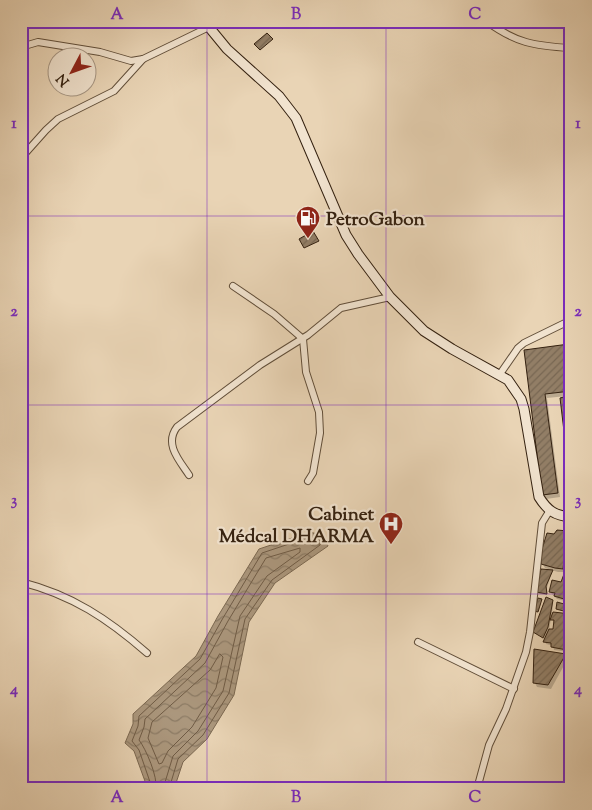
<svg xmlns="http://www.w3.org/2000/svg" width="592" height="810" viewBox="0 0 592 810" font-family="'Sorts Mill Goudy',serif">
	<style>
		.water { fill: url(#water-waves); stroke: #7b6851 }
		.shadow { fill: #0003; fill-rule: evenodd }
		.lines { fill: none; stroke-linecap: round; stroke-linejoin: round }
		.shore { stroke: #705c46; stroke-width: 1 }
		.building { fill: url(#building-hatch); stroke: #342110 }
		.street-casing { stroke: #614e39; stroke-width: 8 }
		.secondary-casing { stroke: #342110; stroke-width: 11 }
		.street { stroke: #f1e3cf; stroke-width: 6 }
		.secondary { stroke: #f1e3cf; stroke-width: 9 }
		.grid { fill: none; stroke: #7b2cbf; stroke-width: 1; stroke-opacity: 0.55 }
		.labels { text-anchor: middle; stroke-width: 4.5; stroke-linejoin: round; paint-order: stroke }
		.poi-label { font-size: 19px; font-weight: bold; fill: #342110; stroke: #f1e3cf; text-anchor: start }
		.neatline { fill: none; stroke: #7b2cbf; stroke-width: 2 }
		.grid-label { font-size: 16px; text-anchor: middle; font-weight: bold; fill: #7b2cbf }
	</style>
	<defs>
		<pattern id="water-waves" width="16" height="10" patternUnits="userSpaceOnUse" patternTransform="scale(1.25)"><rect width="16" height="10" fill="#ab977d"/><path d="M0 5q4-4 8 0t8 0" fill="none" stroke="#8c7b65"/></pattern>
		<pattern id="building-hatch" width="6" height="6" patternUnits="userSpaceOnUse" patternTransform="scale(1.25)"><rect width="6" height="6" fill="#927e66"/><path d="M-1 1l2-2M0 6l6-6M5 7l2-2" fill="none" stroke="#786753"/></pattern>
	</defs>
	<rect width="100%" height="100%" fill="#e9d4b5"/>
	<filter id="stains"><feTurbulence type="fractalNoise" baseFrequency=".004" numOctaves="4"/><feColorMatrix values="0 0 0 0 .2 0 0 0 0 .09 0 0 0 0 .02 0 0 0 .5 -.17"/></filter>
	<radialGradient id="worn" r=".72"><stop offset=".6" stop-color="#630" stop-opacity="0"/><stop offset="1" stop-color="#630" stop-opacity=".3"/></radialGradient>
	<polygon class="water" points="310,532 324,536 328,546 275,583 249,622 234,695 207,739 183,762 174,789 143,789 146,784 134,751 125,743 133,724 133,714 196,656 218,616 259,549"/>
	<g class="shadow">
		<polygon points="569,346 571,364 571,456 567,396 547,398 560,497 546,499 544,495 525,351"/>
		<polygon points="571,535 571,564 566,563 564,572 558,572 545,568 542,563"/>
		<polygon points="552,571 547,588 547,595 539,594 538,592"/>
		<polygon points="569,575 571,578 565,601 557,599 550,592"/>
		<path d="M552,601l1,3 -1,9 19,2v24l-2,13 -15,-2 -1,-4 -7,-2 -1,-4 -10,-8zM551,619l4,4 -1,7h-5z"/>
		<polygon points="565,656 567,660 551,689 537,687 535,683"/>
	</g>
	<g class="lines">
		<g class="shore">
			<polygon points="220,654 223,657 216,688 192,727 168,751 162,763 159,764 148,738 152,722 210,670"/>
			<polyline points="149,789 150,782 139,750 132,741 138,726 139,716 200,659 223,618 262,553 310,537 320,540 320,545 272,580 245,619 229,693 203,735 178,759 169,789"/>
			<path d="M156,789c2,-12 -10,-40 -17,-49l5,-13 1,-8 60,-56 23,-42 38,-63 34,-10v4l-33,24 -27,40 -17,75 -25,40 -25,25 -10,33"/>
		</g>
	</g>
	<g class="building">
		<polygon points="267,33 273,39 260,50 254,44"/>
		<polygon points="313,231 319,241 304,248 299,239"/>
		<polygon points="569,344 571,391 545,394 558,493 542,495 524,350"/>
		<polygon points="571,395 571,459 566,448 560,398"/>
		<polygon points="557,530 568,531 571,533 571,561 564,560 563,569 555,568 541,564 542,549 547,533 554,534"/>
		<polygon points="541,569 553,570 546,586 547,594 536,592"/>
		<polygon points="564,574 570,574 564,599 554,596 555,593 549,592 552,580 561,582"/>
		<polygon points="546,597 553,600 548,627 543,638 533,632"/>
		<polygon points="538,598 542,599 538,612 534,611"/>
		<polygon points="557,602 571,606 571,613 556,609"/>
		<polygon points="553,612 571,614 571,630 567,650 551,647 551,643 543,642 549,629 553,629 554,620 550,620"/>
		<polygon points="534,649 566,654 548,685 533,683"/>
	</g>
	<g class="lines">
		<defs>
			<g id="street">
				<path d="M486,21c30,22 48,25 85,27"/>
				<polyline points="21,47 38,42 100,52 131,61 143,59"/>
				<polyline points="21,158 46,130 58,119 114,91 143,59 209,27"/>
				<polyline points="233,286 274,314 303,339 306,372 319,412 320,433 313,473 308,481"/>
				<polyline points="500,374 518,348 524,343 571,320"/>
				<path d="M189,475c-10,-15 -25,-31 -12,-48l83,-62 48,-30 33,-27 49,-11"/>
				<path d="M21,582c51,13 87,37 126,71"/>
				<polyline points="418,642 514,689"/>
				<polyline points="477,789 489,745 506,709 526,652 530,632 542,523 550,510"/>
			</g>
			<path id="secondary" d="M204,21l23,28 52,47 17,22 50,117 12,19 32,43 34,34 28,18 56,31 13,19 3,10 15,88c8,13 16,19 32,20"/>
		</defs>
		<use href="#street" class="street-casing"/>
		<use href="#secondary" class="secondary-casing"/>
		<use href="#street" class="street"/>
		<use href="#secondary" class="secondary"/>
	</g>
	<path class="grid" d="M207,21v768M386,21v768M21,216h550M21,405h550M21,594h550"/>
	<defs>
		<symbol id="fuel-pin" viewBox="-11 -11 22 30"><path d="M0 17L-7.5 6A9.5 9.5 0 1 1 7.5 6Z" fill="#8f2418" stroke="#f1e3cf"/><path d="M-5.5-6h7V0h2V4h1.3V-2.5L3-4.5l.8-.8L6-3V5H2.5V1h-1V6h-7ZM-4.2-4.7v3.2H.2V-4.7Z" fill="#fff"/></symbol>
		<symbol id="hospital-pin" viewBox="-11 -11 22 30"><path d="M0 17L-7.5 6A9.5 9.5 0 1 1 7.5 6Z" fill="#8f2418" stroke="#f1e3cf"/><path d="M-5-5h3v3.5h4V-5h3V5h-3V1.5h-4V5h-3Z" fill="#fff"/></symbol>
	</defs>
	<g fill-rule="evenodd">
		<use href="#fuel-pin" x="294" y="204" width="28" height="38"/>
		<use href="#hospital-pin" x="377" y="510" width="28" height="38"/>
	</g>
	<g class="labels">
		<g class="poi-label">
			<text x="326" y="225">PetroGabon</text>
			<text x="374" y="520" text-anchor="end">Cabinet<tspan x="374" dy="22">Médcal DHARMA</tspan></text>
		</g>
	</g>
	<rect width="592" height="810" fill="none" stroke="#e9d4b5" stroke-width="55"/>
	<g transform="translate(72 72) rotate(229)"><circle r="24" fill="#f1e3cf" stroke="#a59583"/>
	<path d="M0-4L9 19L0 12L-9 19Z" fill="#8f2418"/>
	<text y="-8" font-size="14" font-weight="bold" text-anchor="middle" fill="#342110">N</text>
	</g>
	<rect x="28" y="28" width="536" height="754" class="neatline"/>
	<g class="grid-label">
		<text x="117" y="19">A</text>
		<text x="296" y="19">B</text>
		<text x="475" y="19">C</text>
		<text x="14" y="128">1</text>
		<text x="578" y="128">1</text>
		<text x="14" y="316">2</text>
		<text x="578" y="316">2</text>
		<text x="14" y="505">3</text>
		<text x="578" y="505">3</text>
		<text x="14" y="694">4</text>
		<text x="578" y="694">4</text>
		<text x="117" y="802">A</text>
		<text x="296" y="802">B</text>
		<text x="475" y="802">C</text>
	</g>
	<rect width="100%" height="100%" filter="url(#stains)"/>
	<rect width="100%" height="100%" fill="url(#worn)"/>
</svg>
